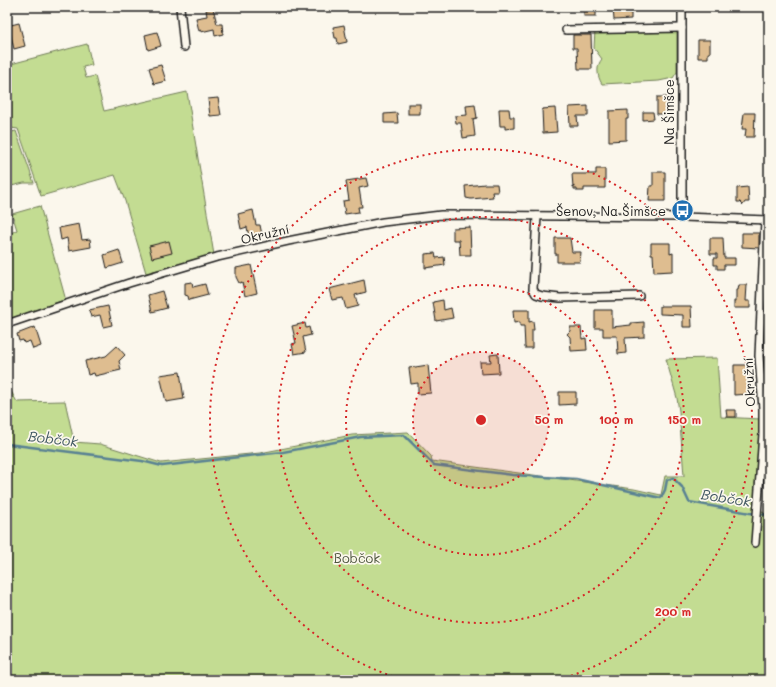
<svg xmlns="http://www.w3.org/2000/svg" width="776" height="687" viewBox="0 0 776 687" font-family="Mali,sans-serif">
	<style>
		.green { fill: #c3dc92; stroke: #707c57 }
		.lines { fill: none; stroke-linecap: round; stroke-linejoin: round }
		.stream { stroke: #598193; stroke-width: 2.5 }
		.building { fill: #debd90; stroke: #1c1c1c }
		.street-casing { stroke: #1c1c1c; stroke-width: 10 }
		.street { stroke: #fbf7ec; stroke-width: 7 }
		.ring { fill: none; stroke: #d62828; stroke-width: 2; stroke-dasharray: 2 4 }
		.labels { text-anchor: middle; stroke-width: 3.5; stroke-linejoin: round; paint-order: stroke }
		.street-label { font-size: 13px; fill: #1c1c1c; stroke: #fbf7ec }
		.poi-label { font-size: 13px; fill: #1c1c1c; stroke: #fbf7ec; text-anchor: end }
		.park-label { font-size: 13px; fill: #4e563f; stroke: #fbf7ec }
		.water-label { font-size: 14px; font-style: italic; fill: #405762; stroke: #fbf7ec }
		.centre { fill: #d62828; stroke: #fbf7ec; stroke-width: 2 }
		.ring-label { font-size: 12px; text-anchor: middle; font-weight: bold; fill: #d62828; stroke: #fbf7ec; stroke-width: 3.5; stroke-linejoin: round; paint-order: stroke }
	</style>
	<rect width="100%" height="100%" fill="#fbf7ec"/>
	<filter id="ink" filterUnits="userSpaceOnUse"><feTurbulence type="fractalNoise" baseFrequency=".025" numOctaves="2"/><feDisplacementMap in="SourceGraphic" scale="8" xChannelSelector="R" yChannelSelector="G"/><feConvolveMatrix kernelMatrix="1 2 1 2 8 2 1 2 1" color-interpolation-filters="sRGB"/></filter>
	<g filter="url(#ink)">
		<g class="green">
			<path d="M595,30h82v42l-4,6 -14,3 -57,3c-5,-8 -6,-18 0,-25l-8,-11z"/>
			<polygon points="87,44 92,65 83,67 86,78 95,76 104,111 187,92 214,255 146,273 125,201 115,175 41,196 18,129 11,128 7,117 7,65"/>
			<polygon points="16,131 34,183 24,183 7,187 7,133"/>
			<polygon points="40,206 65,297 64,300 7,320 7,235 17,230 12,214"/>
			<polygon points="717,358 721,417 760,419 754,501 769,519 769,680 7,680 7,384 17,402 65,401 74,442 100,444 161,463 260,453 352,435 408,432 431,456 432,461 634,489 661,495 665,476 684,476 679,411 677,398 666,359"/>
			<polygon points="763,362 769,362 769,422 765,413"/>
		</g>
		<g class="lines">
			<polyline class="stream" points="7,444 142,461 162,466 283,452 361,437 404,435 434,465 513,475 576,479 661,498 665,490 667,480 673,478 682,487 689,502 750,513 769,515"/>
		</g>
		<g class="building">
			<rect x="584" y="7" width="12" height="9"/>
			<polygon points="613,7 631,7 631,19 614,20"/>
			<polygon points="213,8 217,24 222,24 223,34 215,36 214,29 201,32 201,30 199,31 196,18 207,16 206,10"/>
			<polygon points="19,23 25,46 14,49 10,32 7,33 7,26"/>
			<polygon points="344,25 347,42 338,44 337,38 335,38 333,27"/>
			<polygon points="157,32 161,46 148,50 145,35"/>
			<polygon points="573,35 591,35 592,69 578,69 577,48 573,48"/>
			<polygon points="698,40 710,40 710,53 708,53 708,58 698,58"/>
			<polygon points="161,65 166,81 154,84 149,68"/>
			<polygon points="657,97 671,97 671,110 669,110 669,114 657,114"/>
			<polygon points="218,98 221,115 210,116 208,99"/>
			<rect x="408" y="104" width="12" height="10"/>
			<polygon points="475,105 477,118 473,119 475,136 463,138 461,123 456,123 455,116 467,115 466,106"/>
			<polygon points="588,106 588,116 577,116 578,126 570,126 569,107"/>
			<polygon points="555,108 557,132 543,133 542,109"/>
			<polygon points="499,109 509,109 510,117 514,117 514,128 505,129 505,126 500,126"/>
			<polygon points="628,110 628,119 626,119 626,140 609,141 609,111"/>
			<polygon points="643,112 653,112 654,119 643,120"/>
			<polygon points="397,113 398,123 384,123 384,114"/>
			<polygon points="744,113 755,113 754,137 745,137 746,129 742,129"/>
			<polygon points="596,169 605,169 605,188 584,188 584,191 577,191 577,189 574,189 574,186 573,187 572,174 596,174"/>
			<polygon points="653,172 665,172 665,201 649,201 650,186 653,186"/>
			<polygon points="366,178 368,186 359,188 362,207 358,207 359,212 345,214 343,201 349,200 346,181"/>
			<polygon points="485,184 497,184 498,192 492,192 493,197 471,199 466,198 465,186"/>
			<polygon points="748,187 749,202 745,202 743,205 740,202 737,202 737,188"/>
			<polygon points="253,210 256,225 260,225 262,235 249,238 247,227 241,229 238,214"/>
			<polygon points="79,224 82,240 90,239 91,247 69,251 67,238 61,240 59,228"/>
			<polygon points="470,227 471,255 460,255 459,240 453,240 453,228"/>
			<polygon points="742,233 759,233 759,248 742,247"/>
			<polygon points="555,238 570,238 572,252 581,252 580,262 557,262 557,254 555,254"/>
			<polygon points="710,238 723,238 724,258 735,258 735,265 724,265 724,269 717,269 717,265 714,265 714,258 717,258 717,254 710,254"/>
			<polygon points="169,241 172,253 152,258 149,246"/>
			<polygon points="651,243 670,243 670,254 673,253 673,271 654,272 653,254 651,254"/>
			<polygon points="119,250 123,263 107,268 104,255"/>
			<polygon points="435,253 436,258 444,257 445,265 425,268 425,254"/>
			<polygon points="251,265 257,293 245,296 242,282 239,283 236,277 236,268"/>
			<polygon points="364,280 366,292 355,295 358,306 346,309 343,298 332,300 329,289"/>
			<polygon points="192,282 193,287 205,284 208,295 189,300 188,296 185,295 185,283"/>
			<polygon points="739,285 747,285 746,301 750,301 750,308 734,308 734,301 736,301 736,290 738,290"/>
			<polygon points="162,291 167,308 152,312 148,295"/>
			<polygon points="443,300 444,310 451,308 453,318 436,321 433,302"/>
			<polygon points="108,306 112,325 103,327 100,315 91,317 89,310"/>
			<polygon points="660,306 691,306 692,327 683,327 683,315 660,314"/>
			<polygon points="513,310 529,310 529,322 533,321 534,330 532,330 532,348 525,348 524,326 520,326 520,322 514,323"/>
			<polygon points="595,310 612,310 612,327 631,325 631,323 644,322 644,337 625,338 626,353 618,354 617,336 603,336 603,328 595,328"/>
			<polygon points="305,323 306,328 309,327 311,335 303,337 306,352 294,354 292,344 296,343 292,326"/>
			<polygon points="35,327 41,346 33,349 30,341 24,343 23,340 19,341 17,334"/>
			<polygon points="570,327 581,327 582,339 586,338 587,350 571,351 570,337 567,334 570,331"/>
			<polygon points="117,346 125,355 119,361 121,370 95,376 94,373 88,375 85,361 106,356"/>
			<polygon points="498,354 499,373 481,374 480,362 491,362 490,355"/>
			<polygon points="428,365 431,393 418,394 418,383 411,384 409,368"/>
			<polygon points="734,365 749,365 749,394 734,395"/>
			<polygon points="180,372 184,399 166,402 160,375"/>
			<polygon points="559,392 576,392 576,404 559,405"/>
			<polygon points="726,410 736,410 736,417 727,417"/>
		</g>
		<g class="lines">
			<defs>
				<g id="street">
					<polyline points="180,7 184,47"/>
					<polyline points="566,30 682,28"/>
					<polyline points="537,216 533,289 536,294 542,296 560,298 639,296"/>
					<polyline points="682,217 682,7"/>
					<polyline points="7,324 129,283 217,257 288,241 383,222 441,215 682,217 769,220"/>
					<polyline points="755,543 763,434 763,409 759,356 765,220"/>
				</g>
			</defs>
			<use href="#street" class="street-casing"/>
			<use href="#street" class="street"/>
		</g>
	</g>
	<circle cx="481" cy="420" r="68" fill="#d62828" fill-opacity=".12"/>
	<g class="ring">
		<circle cx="481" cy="420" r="68"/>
		<circle cx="481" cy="420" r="135"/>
		<circle cx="481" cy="420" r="203"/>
		<path d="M404 680A271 271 0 1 1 558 680"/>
	</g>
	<defs>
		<symbol id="bus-disc" viewBox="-11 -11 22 22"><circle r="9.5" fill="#1f6fb2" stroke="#fbf7ec"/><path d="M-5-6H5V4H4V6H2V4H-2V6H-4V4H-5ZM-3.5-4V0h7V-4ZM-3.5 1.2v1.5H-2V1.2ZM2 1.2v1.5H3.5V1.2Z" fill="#fff"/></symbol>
	</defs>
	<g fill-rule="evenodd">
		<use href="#bus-disc" x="670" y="198" width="25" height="25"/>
	</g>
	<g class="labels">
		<g class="street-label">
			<text transform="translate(669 112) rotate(-90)" y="5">Na Šimšce</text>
			<text transform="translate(265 234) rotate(-13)" y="5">Okružní</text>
			<text transform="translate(749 382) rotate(-93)" y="5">Okružní</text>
		</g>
		<g class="poi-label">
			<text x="666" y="216">Šenov, Na Šimšce</text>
		</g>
		<g class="park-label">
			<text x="357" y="563">Bobčok</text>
		</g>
		<g class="water-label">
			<text transform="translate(53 439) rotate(7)" y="5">Bobčok</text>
			<text transform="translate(726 498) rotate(9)" y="5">Bobčok</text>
		</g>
	</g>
	<circle cx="481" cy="420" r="6" class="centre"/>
	<g class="ring-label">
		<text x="549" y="424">50 m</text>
		<text x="616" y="424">100 m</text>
		<text x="684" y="424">150 m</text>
		<text x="673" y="616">200 m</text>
	</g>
	<rect width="776" height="687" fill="none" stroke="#fbf7ec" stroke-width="24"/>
	<rect x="12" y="12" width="752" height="663" fill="none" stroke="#1c1c1c" stroke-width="1.5" filter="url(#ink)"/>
</svg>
